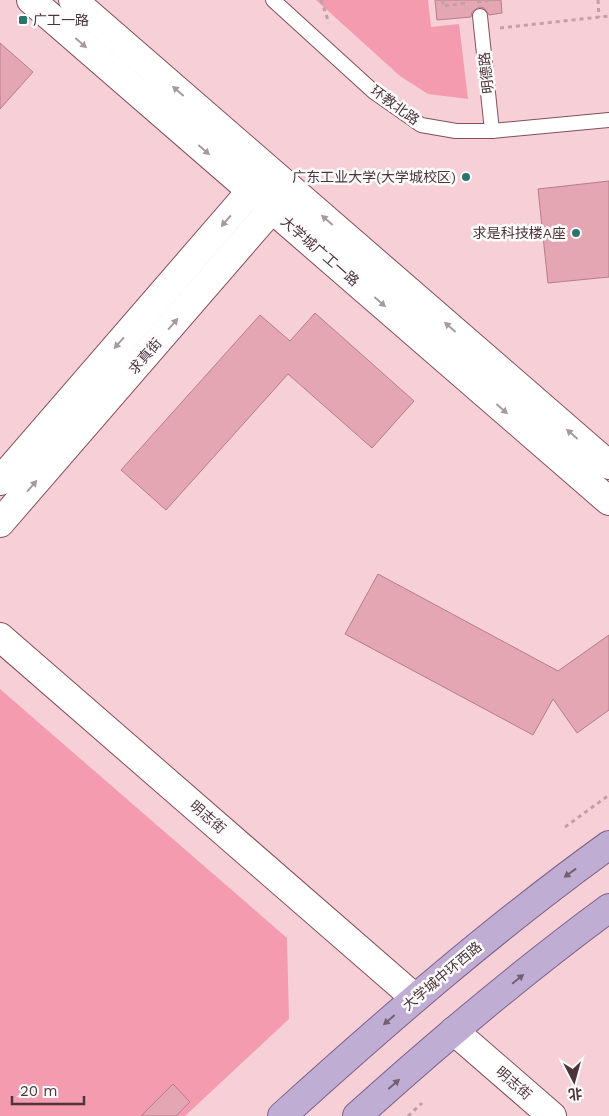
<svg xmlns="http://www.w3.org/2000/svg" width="609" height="1116" viewBox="0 0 609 1116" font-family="'Work Sans','Noto Sans SC',sans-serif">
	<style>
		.green { fill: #f49bb0 }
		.building { fill: #e4a6b3; stroke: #b77c89 }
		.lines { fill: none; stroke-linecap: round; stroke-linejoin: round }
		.lane-casing { stroke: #844e5b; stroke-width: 16 }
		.secondary-casing { stroke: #844e5b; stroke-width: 30 }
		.primary-casing { stroke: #7b608a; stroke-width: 30 }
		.path { stroke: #c19fa6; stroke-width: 3; stroke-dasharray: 4 4; stroke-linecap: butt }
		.lane { stroke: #fff; stroke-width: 14 }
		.secondary { stroke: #fff; stroke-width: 28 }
		.primary { stroke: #bfadd3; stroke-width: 28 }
		.path-bridge { stroke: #c19fa6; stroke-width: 3; stroke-dasharray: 4 4; stroke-linecap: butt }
		.oneway { fill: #a69a9c }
		.oneway2 { fill: #755e70 }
		.poi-dot { fill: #2c746b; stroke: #fcfcfc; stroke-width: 2 }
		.labels { text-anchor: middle; stroke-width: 5; stroke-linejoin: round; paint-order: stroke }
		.poi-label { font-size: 14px; fill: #4d343a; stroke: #fcfcfc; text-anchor: end }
		.street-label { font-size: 14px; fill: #4d343a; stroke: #fcfcfc }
	</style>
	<rect width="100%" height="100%" fill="#f7d0d7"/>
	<g class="green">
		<polygon points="316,0 428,0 431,27 459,24 468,99 428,94 400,76"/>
		<polygon points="0,689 287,938 289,1019 185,1116 0,1116"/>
	</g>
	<g class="building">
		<polygon points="435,0 501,0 502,13 489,15 484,8 479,7 472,12 471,17 437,20"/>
		<polygon points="0,43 33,72 0,109"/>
		<polygon points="609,181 609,277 548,283 538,189"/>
		<polygon points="315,313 414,401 372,448 288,374 166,510 121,470 260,315 290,341"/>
		<polygon points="378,574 558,671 609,635 609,710 577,733 553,699 533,735 345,634"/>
		<polygon points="173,1084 190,1102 176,1116 141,1116"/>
	</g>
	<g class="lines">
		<defs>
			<g id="lane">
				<polyline points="273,0 374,92 421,125 456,131 492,131 609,120"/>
				<polyline points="480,16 492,131"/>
			</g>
			<g id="secondary">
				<polyline points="31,0 609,501"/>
				<polyline points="73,0 609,465"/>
				<polyline points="0,481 263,177"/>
				<polyline points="0,523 284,195"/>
				<polyline points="0,637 415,998"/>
				<polyline points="454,1031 552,1116"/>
			</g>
			<g id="primary">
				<path d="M282,1116c105,-95 212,-188 327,-271"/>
				<path d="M357,1116c81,-73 165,-144 252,-208"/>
			</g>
		</defs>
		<use href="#lane" class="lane-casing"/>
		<use href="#secondary" class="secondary-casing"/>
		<use href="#primary" class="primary-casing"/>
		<g class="path">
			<polyline points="321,0 329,23"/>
			<polyline points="443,0 443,6 467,3"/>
			<polyline points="598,0 599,17"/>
			<polyline points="500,28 609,16"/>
			<polyline points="565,827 609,795"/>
			<polyline points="408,1116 422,1103"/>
		</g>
		<use href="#lane" class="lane"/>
		<use href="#secondary" class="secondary"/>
		<use href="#primary" class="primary"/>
		<polyline class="path-bridge" points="477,2 494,0"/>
	</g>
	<defs><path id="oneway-solid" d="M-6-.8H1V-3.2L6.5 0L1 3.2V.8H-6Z" transform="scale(1.25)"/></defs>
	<g class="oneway">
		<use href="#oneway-solid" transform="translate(81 43) rotate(41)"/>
		<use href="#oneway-solid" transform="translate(178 91) rotate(-139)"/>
		<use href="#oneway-solid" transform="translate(204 150) rotate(41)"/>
		<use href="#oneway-solid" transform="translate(327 220) rotate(-139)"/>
		<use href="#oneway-solid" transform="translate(226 221) rotate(131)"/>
		<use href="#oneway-solid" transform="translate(380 302) rotate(41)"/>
		<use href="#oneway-solid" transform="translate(173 324) rotate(-49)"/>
		<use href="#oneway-solid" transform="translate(450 327) rotate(-139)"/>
		<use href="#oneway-solid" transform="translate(119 343) rotate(131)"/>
		<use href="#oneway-solid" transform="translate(502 409) rotate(41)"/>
		<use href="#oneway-solid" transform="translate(572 434) rotate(-139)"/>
		<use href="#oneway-solid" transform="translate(32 486) rotate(-49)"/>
	</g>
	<g class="oneway2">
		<use href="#oneway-solid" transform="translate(570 873) rotate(144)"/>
		<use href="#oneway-solid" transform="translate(518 979) rotate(-39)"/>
		<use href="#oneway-solid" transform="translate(389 1020) rotate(139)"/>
		<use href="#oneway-solid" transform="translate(394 1084) rotate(-41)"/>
	</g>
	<g class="poi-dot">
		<rect x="18" y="15" width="10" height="10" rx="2.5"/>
		<circle cx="466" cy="177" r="5"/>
		<circle cx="576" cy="233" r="5"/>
	</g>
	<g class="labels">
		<g class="poi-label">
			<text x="33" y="25" text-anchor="start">广工一路</text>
			<text x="456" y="182">广东工业大学(大学城校区)</text>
			<text x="566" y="238">求是科技楼A座</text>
		</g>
		<g class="street-label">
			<text transform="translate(486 73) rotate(-96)" y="5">明德路</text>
			<text transform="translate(395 105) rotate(36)" y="5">环教北路</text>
			<text transform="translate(320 251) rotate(41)" y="5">大学城广工一路</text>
			<text transform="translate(145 356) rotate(-49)" y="5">求真街</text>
			<text transform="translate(208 817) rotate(41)" y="5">明志街</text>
			<text transform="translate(442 976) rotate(-40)" y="5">大学城中环西路</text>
			<text transform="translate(514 1083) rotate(41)" y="5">明志街</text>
		</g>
	</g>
	<g transform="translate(574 1081) rotate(174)" stroke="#fcfcfc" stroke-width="4" paint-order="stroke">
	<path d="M0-4L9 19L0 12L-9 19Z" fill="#4d343a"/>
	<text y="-8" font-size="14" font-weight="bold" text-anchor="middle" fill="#4d343a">北</text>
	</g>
	<path d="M12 1096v8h72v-8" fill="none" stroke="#4d343a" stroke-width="2.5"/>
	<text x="20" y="1096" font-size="15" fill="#4d343a" stroke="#fcfcfc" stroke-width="4" paint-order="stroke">20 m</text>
</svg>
